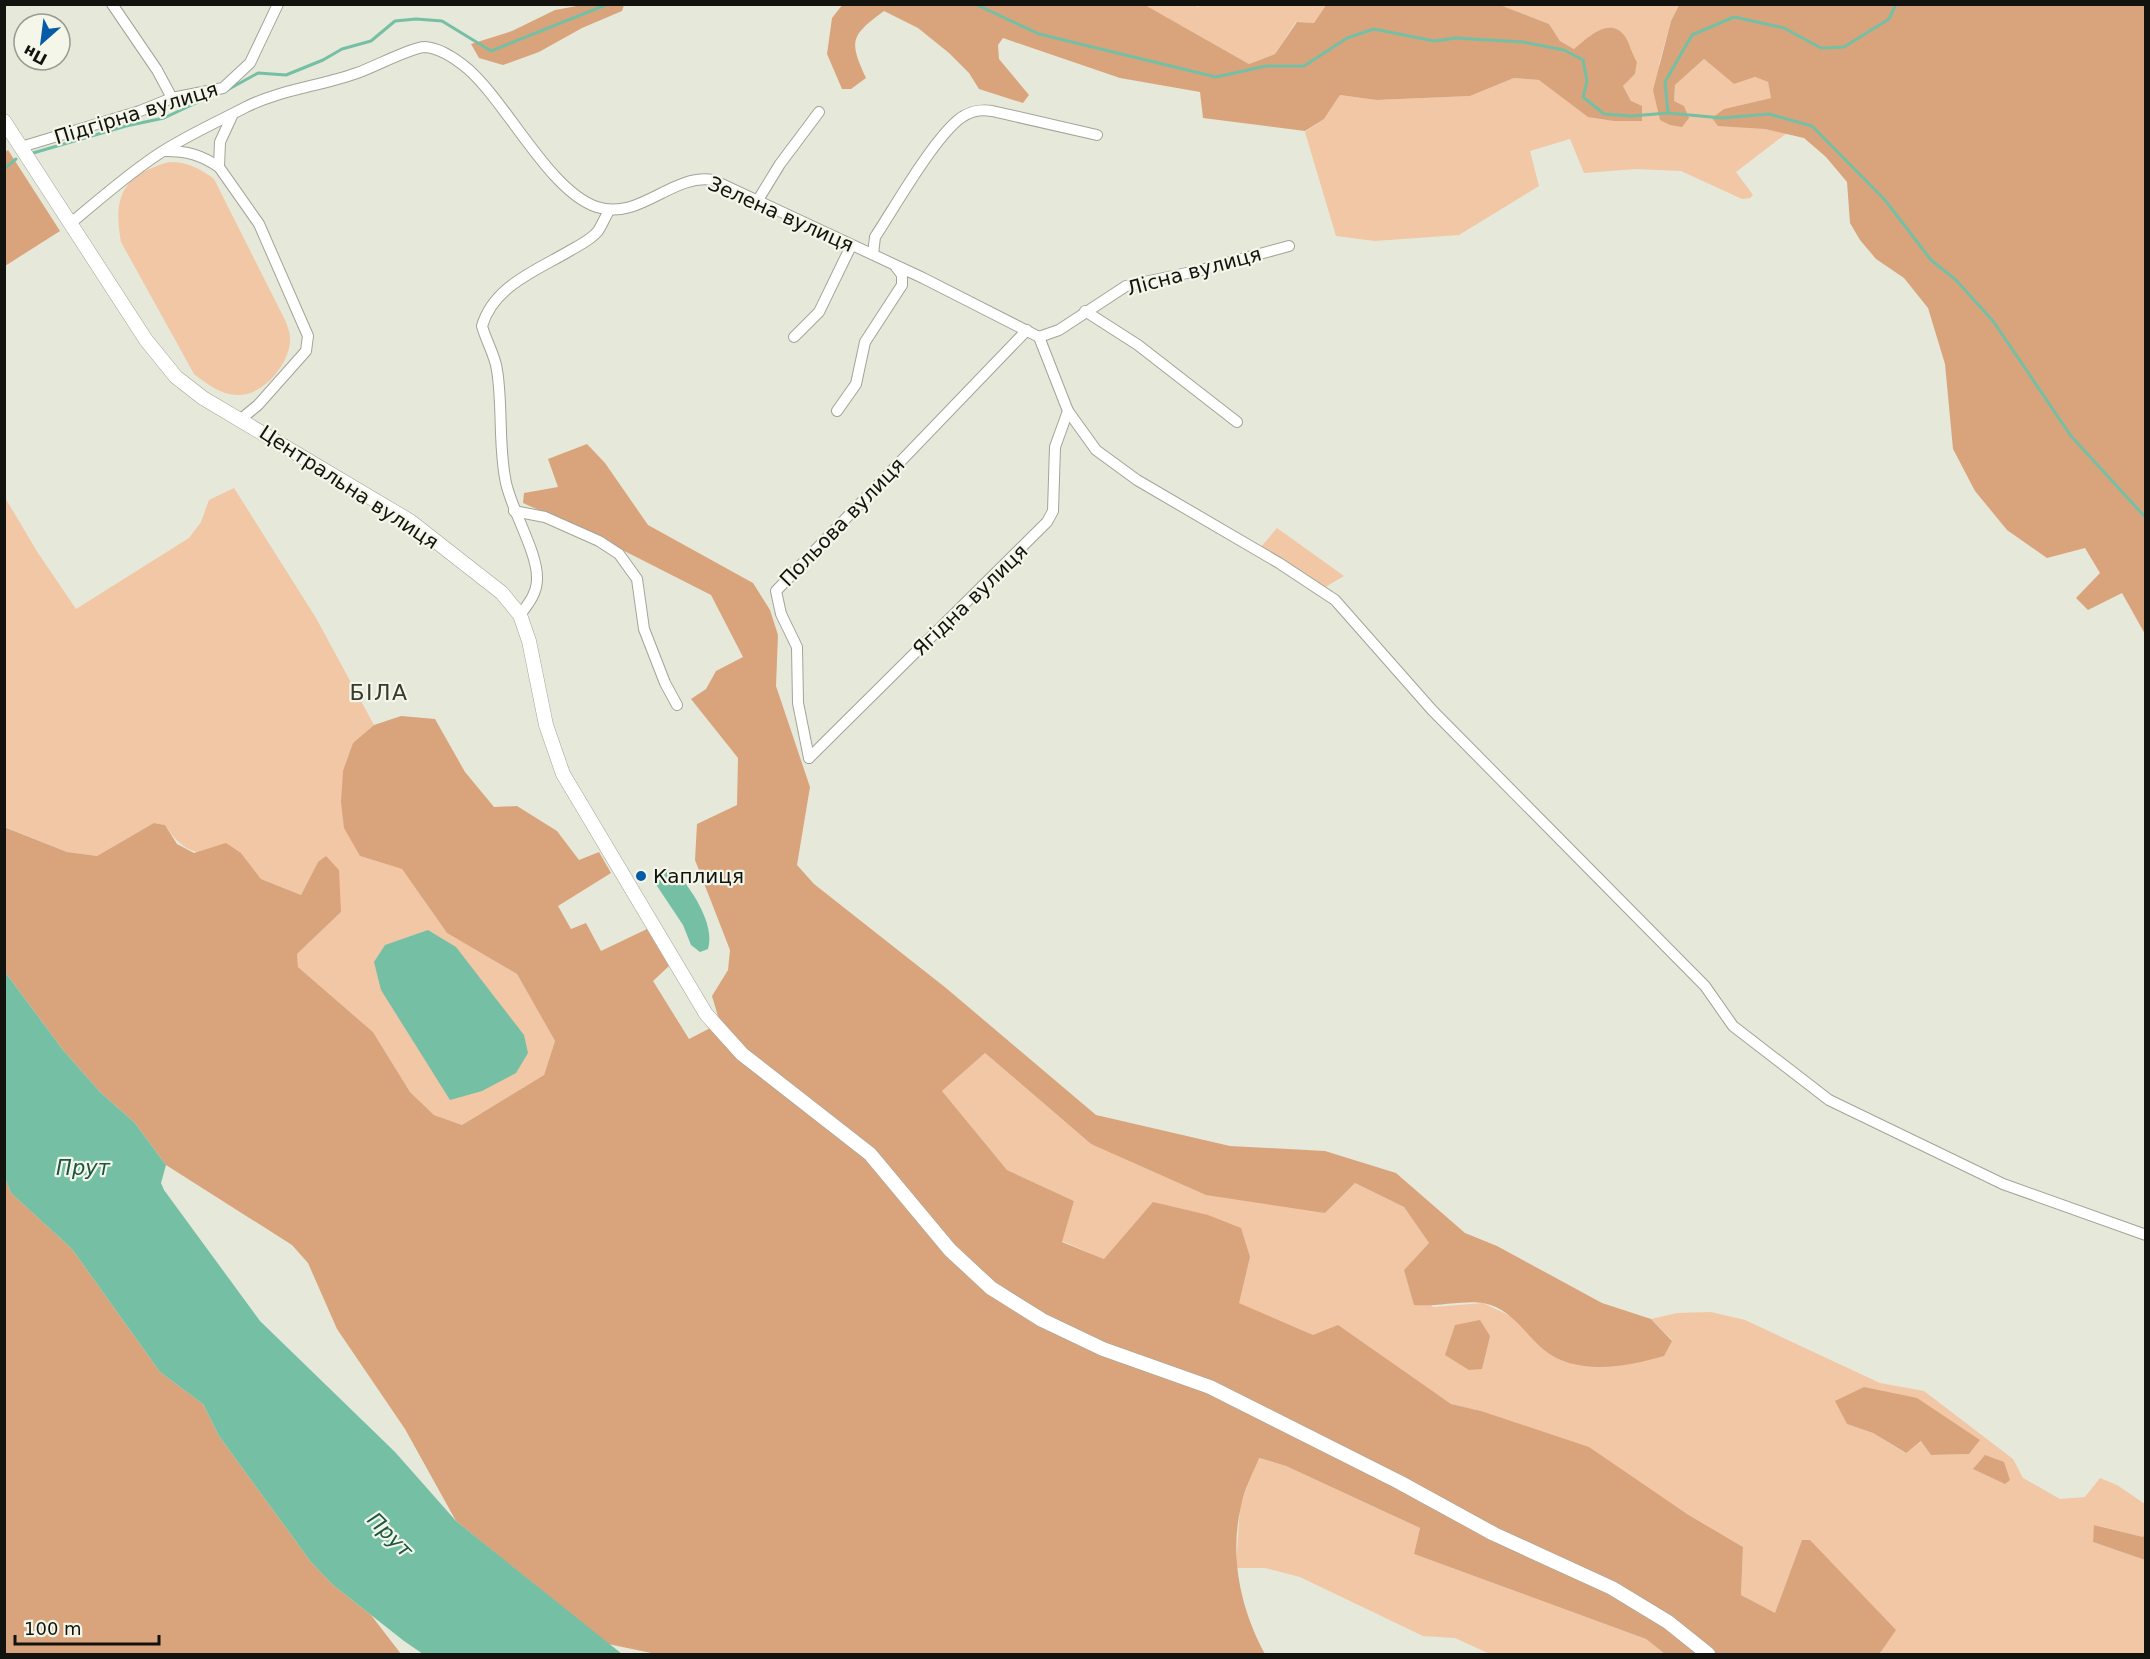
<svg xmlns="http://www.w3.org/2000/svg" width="2150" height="1659" viewBox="0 0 2150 1659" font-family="'DejaVu Sans',sans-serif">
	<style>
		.green { fill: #f1c7a6; fill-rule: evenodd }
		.forest { fill: #d9a47c }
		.water { fill: #75bfa5 }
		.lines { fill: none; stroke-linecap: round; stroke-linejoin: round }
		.stream { stroke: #75bfa5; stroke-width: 3 }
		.minor-casing { stroke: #a2a497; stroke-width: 12 }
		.major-casing { stroke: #a2a497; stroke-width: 15 }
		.minor { stroke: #fff; stroke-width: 10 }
		.major { stroke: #fff; stroke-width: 14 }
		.poi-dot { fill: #065ba9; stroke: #f3f6e8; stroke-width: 2 }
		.labels { text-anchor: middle; stroke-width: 4.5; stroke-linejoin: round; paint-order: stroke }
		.street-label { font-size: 20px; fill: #12130e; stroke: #f3f6e8 }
		.poi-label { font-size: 20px; fill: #12130e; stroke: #f3f6e8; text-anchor: start }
		.water-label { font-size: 21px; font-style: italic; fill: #1c5745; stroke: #f3f6e8 }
		.quarter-label { font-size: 22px; letter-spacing: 1.5px; fill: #383a2f; stroke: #f3f6e8 }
	</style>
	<rect width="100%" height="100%" fill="#e6e8da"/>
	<g class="green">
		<polygon points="1187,4 1199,7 1200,4 1326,5 1314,23 1296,22 1275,54 1249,64 1145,5"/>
		<polygon points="1679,4 1671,21 1659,64 1674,101 1675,85 1704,59 1734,84 1755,77 1768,82 1771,98 1724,109 1765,129 1787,133 1736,172 1753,195 1750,198 1742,199 1681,171 1636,169 1584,173 1570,139 1530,151 1539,186 1459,235 1375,241 1336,236 1305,132 1324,119 1340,95 1376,100 1470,96 1514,78 1539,80 1631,101 1623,86 1635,74 1637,62 1630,52 1625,37 1591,35 1574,49 1560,41 1549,24 1500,5"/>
		<path d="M169,162c19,0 30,6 45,17l71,141c2,5 5,12 5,18 1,25 -27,59 -54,57 -16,-1 -29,-11 -42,-21l-73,-132c-8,-45 1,-67 48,-80z"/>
		<path d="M234,488l82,130 58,107 -21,18 7,113 42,13 45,64 70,41 38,67 -11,34 -82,50 -28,-10 -24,-23 -37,-60 -75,-65 -1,-13 44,-42 -23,-50 -17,33 -40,-16 -20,-26c-38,0 -53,7 -76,-28l-10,-2 -58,33 -30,-4 -62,-25 -1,-331 34,57 38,56 113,-71 12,-16 8,-22zM428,930l28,18 30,39z"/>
		<polygon points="1277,528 1344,576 1322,589 1260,548"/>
		<path d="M985,1053l106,91 234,69 30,-30 49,24 25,36 -25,27 29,37 50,-4 34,16 28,32 127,-11 -21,-21 26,-6 34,-1 34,8 135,63 44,8 89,68 10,19 37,21 25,-2 15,-19 17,7 28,19v29l-2,4 -48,-12 -2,17 52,18v94h-263l-80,-114 -27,74 -34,-19 2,-48 -56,-33 -206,-103 -30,-7 -30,-20 -183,-81 12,-46 -146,2 -42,-18 12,-40 -67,-31 -65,-79zM1847,1424l132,17 -10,13 -38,1 -9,-14 -17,12 -32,-20z"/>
		<polygon points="1258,1458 1286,1466 1420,1528 1414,1554 1646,1639 1665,1654 1490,1654 1455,1638 1423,1636 1300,1577 1265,1568 1236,1568 1240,1506"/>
	</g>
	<g class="forest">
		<polygon points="588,4 624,5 622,11 582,28 539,52 503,65 479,58 471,44 512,31 555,10"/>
		<path d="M843,4l302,1 104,59 26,-10 22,-32 17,1 12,-18h174l49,19 11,17 14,8c12,-10 35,-33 50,-14 6,8 7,18 13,27l-2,12 -12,12 8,15 11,5v15h-28l-26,-4 -49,-37 -25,-2 -44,18 -94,4 -36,-5 -16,24 -19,12 -102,-13 -3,-26 -80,-14 -117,-40 -5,7 1,14 30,36 -6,8 -44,-14 -10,-16 -20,-20 -31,-25 -34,-17c-34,25 -35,30 -18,67l-15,11h-9l-15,-35 5,-36z"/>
		<polygon points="1679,5 2145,5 2145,634 2122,593 2088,610 2076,598 2100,573 2085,548 2047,558 2007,530 1975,491 1953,449 1945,364 1928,308 1904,278 1876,259 1860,240 1850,223 1847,182 1826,157 1804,138 1765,129 1718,126 1712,118 1724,109 1771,98 1768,82 1755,77 1734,84 1704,59 1675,85 1674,101 1684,106 1689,118 1682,127 1670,125 1660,120 1653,90 1671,21"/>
		<polygon points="8,150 60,231 5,266 4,153"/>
		<path d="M587,444l18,19 43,62 105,58 17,27 8,25 -2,51 34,101 -13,78 17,19 132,104 150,127 134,31 95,5 71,22 69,60 32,13 105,57 49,16 21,22 -8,15c-37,11 -88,20 -120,-6 -20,-17 -33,-42 -61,-47 -17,-3 -48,4 -69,2l-10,-35 25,-27 -25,-36 -49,-24 -30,30 -119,-18 -115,-51 -106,-91 -43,38 65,79 67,31 -12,41 42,17 49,-57 55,13 33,13 9,29 -11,46 74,32 25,-10 113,79 30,7 108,36 98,67 56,33 -2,48 34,18 27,-73h8l86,90 -16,23 2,1h-217l-19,-15 -232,-85 6,-26 -134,-62 -27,-8c-6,15 -15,32 -18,48 -12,51 0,104 24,148h-609l-48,-10 -152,-123 -51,-92 -68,-100 -29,-66 -16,-18 -126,-80 -32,-43 -34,-30 -37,-42 -58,-78 -1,-145 63,25 30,4 57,-33 11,2 12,19 17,9 32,-10 15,10 20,26 40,16 17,-33 8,-6 13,14 2,42 -44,42 1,13 75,65 37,60 24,23 28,10 82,-50 11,-34 -38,-67 -70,-41 -45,-64 -42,-13 -16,-28 -3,-26 2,-31 10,-28 21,-18 27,-9 34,3 30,53 29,35 23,-1 40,25 22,29 20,-8 12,21 -53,33 13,23 15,-6 15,28 46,-22 22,37 -16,15 36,58 31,-16 -8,-27 16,-26 2,-20 -35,-90 2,-36 40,-19 1,-47 -47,-59 15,-10 10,-18 27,-14 -32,-62 -128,-65 -60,-27 1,-10 34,-6 -10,-28z"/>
		<polygon points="4,1175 11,1193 72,1249 160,1372 203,1404 219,1436 311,1562 333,1585 371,1615 401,1654 5,1654"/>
		<polygon points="1480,1320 1490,1336 1482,1369 1469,1370 1445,1355 1455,1325"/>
		<polygon points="1864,1387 1917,1398 1980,1440 1969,1454 1931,1455 1921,1441 1906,1453 1873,1433 1847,1424 1835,1401"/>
		<polygon points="1985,1455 2004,1462 2010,1480 2005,1484 1973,1469"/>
		<polygon points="2094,1525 2143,1537 2145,1533 2145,1560 2093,1542"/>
	</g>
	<g class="water">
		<path d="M673,870c17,15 43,55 35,79l-8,3 -9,-7 -8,-20 -28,-42 7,-12z"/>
		<polygon points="428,930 456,947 524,1035 528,1053 516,1073 482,1091 450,1100 381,990 374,962 385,945"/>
		<polygon points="5,972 63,1050 100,1092 134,1122 166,1165 161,1183 164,1190 260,1321 395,1452 456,1521 622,1654 423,1654 404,1641 333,1585 311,1562 219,1436 203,1404 160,1372 72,1249 11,1193 4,1175"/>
	</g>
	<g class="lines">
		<g class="stream">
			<polyline points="975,4 1039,34 1216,77 1266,66 1304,66 1347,38 1374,29 1434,41 1456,38 1523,42 1564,50 1583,60 1587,81 1583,97 1604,114 1632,116 1668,113 1665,82 1692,35 1734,17 1784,28 1821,48 1844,47 1889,19 1896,4"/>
			<polyline points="229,89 258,73 286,75 323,60 342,49 371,41 395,21 416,19 442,21 491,51 608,4"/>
			<polyline points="1668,113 1722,118 1769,114 1812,126 1885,200 1931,260 1956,280 1993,321 2071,436 2146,518"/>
			<polyline points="33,153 126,126 164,118 215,94"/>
			<polyline points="4,169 16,159"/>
		</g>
		<defs>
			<g id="minor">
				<polyline points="112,4 157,70 172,98"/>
				<polyline points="232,116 220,142 219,167 259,224 308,336 306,351 258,405 241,419"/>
				<polyline points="21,147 140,111 172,98 223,88 250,63 278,4"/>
				<path d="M166,151c21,0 35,4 53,16"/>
				<polyline points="758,200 780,164 819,112"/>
				<path d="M71,223c29,-24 58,-50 89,-70 26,-17 57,-31 84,-45 34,-18 77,-22 113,-35 15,-5 55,-26 68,-26 15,1 31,12 43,22 39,34 82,123 129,138 43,14 75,-34 116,-27l210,98 116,59 29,74 28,39 41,30 142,83 56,37 97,110 273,276 28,40 96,74 174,84 143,51"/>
				<path d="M873,254l2,-17c21,-32 56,-94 83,-117 11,-9 21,-11 34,-9l105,24"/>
				<polyline points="1085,311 1138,345 1237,422"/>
				<polyline points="794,337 819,312 851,246"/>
				<polyline points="1039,337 1059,330 1126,286 1201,270 1289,246"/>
				<polyline points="837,411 856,384 865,342 902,285 902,275 896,267"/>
				<polyline points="514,511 545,517 599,541 619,554 637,579 644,629 665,683 677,705"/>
				<path d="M520,615c9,-12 17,-22 17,-36 1,-26 -25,-68 -31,-96 -8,-37 -3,-76 -9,-113 -2,-15 -11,-29 -15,-44 12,-41 56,-56 89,-76 9,-5 21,-11 27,-19 4,-6 7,-14 11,-20"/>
				<polyline points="809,758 798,703 797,647 781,614 776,591 1027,330"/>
				<polyline points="809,758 1047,522 1053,511 1055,447 1068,411"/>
			</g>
			<polyline id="major" points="4,121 146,340 176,377 203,398 410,521 502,593 520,615 529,641 546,725 563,774 706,1014 742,1054 870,1154 950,1250 991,1288 1042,1320 1103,1349 1210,1387 1399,1482 1494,1534 1612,1588 1668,1622 1708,1654"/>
		</defs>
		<use href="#minor" class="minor-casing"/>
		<use href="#major" class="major-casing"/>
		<use href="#minor" class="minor"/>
		<use href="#major" class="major"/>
	</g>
	<circle class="poi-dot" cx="641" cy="876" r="6"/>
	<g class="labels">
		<g class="street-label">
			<text transform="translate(136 113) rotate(-17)" y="7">Підгірна вулиця</text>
			<text transform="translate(781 214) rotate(24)" y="7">Зелена вулиця</text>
			<text transform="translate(1194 271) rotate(-15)" y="7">Лісна вулиця</text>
			<text transform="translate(349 487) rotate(33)" y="7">Центральна вулиця</text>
			<text transform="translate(842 522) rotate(-46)" y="7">Польова вулиця</text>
			<text transform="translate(970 600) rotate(-44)" y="7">Ягідна вулиця</text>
		</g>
		<g class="poi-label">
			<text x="653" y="883">Каплиця</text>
		</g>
		<g class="water-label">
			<text x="83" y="1175">Прут</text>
			<text transform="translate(390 1535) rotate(45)" y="7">Прут</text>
		</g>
		<g class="quarter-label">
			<text x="379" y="700">БІЛА</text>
		</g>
	</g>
	<rect width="2150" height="1659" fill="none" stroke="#12130e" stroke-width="12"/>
	<g transform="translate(42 42) rotate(208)"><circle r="28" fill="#f3f6e8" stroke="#999b91" stroke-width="1.5"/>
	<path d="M0-4.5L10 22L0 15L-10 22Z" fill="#065ba9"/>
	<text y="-9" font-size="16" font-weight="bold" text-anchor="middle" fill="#12130e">Пн</text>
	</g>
	<path d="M15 1635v9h144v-9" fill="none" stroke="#12130e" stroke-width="3"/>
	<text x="24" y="1635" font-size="18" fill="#12130e" stroke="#f3f6e8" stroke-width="4.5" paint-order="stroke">100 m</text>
</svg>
